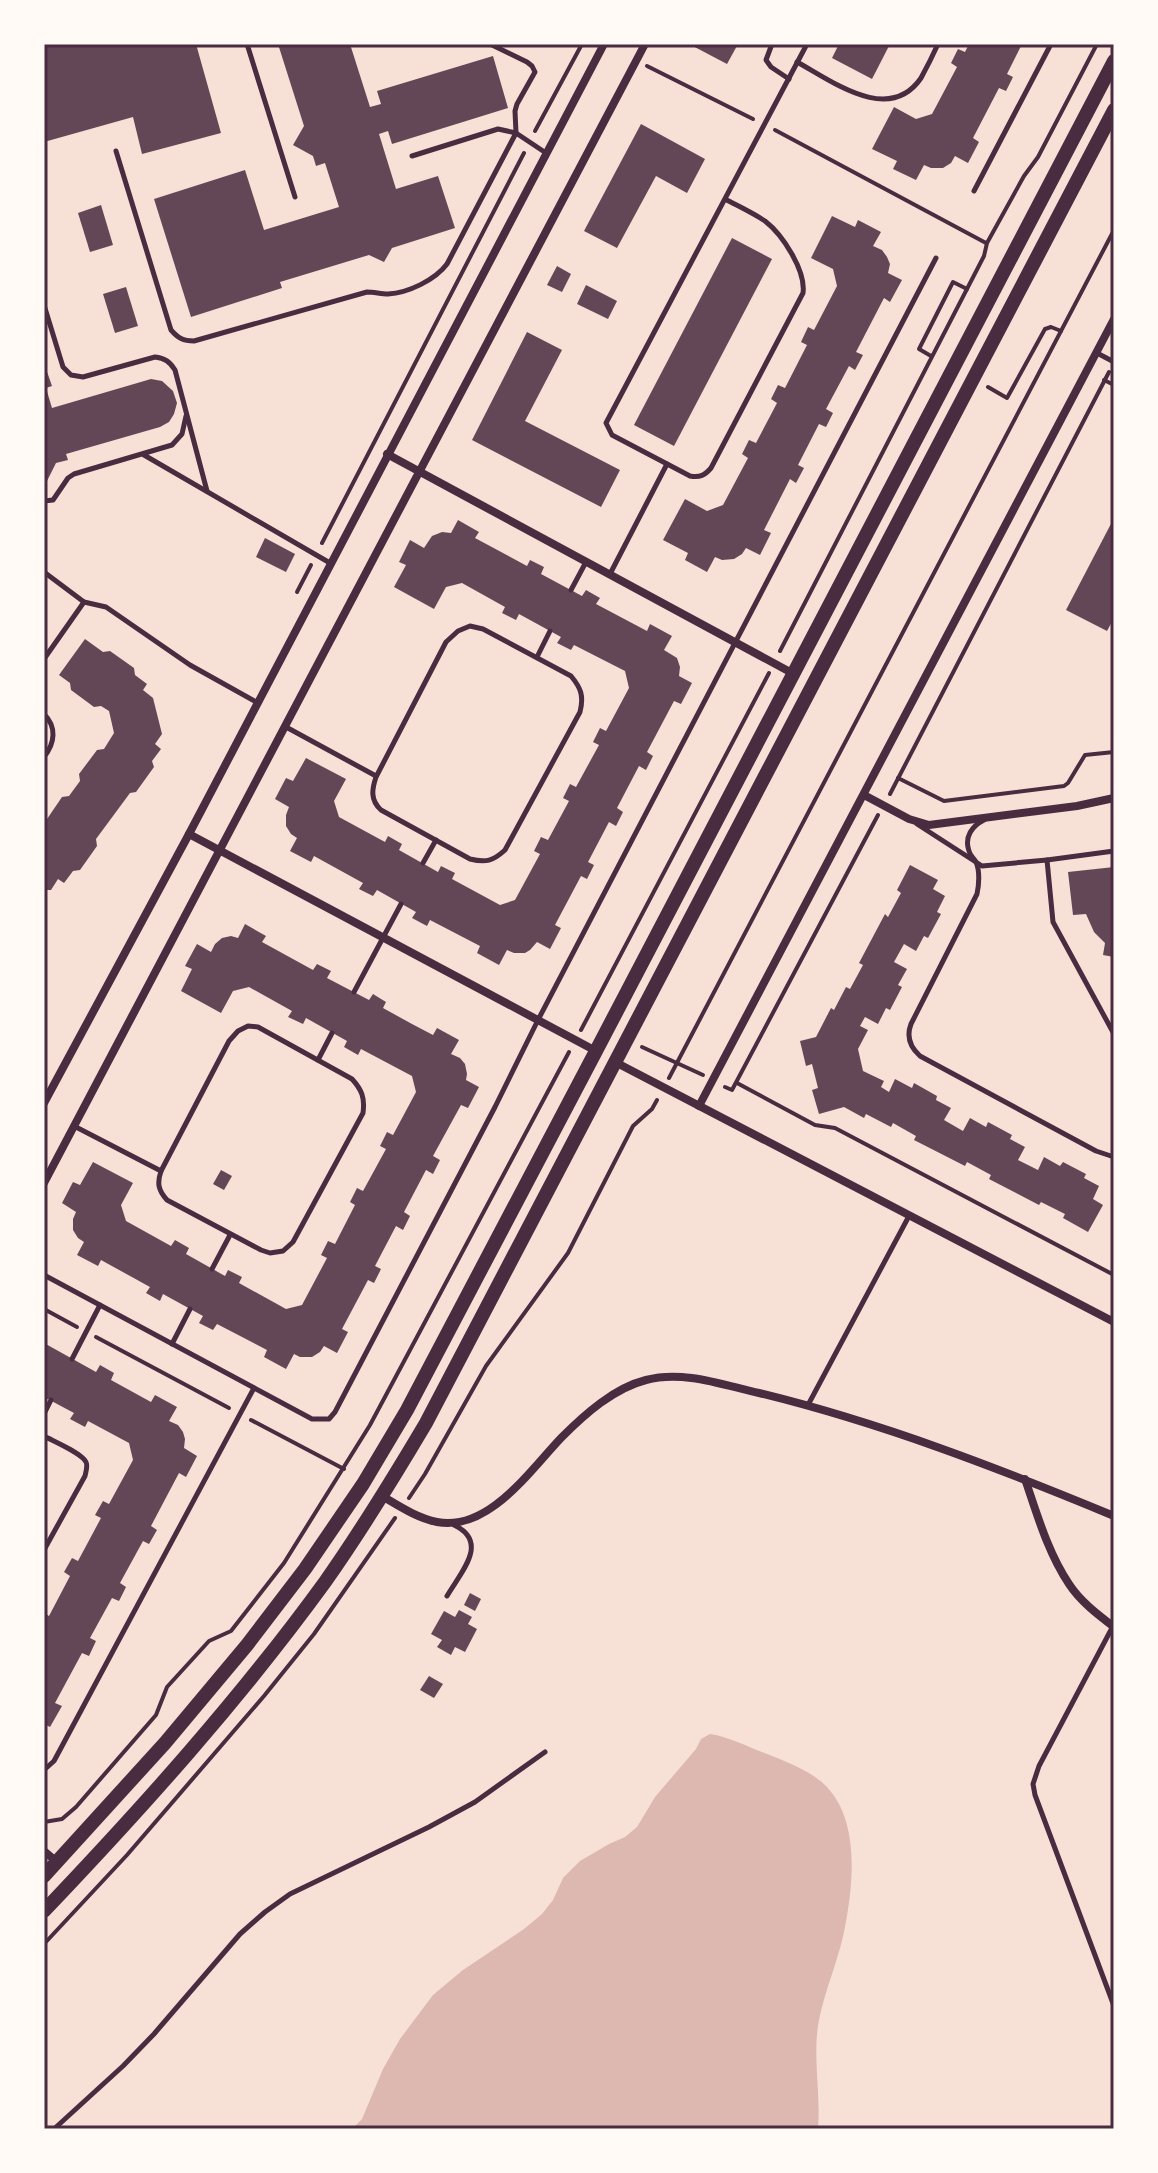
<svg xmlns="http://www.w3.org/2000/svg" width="1158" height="2173" viewBox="0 0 1158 2173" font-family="Barlow,sans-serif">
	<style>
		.water { fill: #dcb8b0 }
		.building { fill: #644757 }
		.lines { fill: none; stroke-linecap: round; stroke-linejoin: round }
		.path { stroke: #4a2c40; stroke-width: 4 }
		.service { stroke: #4a2c40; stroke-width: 5 }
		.minor { stroke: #4a2c40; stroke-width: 8 }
		.primary { stroke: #4a2c40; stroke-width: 14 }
		.neatline { fill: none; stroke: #4a2c40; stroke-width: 3 }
	</style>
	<rect width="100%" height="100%" fill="#f7e1d7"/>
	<path class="water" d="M710,1734c20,3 38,13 57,20 20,8 44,17 59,32 35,36 27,101 18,146 -6,29 -19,58 -25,88 -7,35 2,73 -1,109h-466l10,-10 21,-50 17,-30 33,-44 30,-25 61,-41 18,-15 11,-14 10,-22 17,-17 29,-17 16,-7 12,-10 18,-30 41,-48 5,-10z"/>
	<g class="building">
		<polygon points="44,44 196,44 221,133 142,154 133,117 44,142"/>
		<polygon points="278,44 350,44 370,107 381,104 377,91 493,56 508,108 392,144 388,131 379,134 396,189 438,176 455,228 392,248 384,262 369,255 280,282 282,288 191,317 154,199 245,170 264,230 339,207 325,163 316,166 313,156 293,145 304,126"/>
		<polygon points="689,44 738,44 727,64"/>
		<polygon points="839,44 890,44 872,79 832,58"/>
		<polygon points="969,44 1022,44 1007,74 1013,77 1006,91 999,88 973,138 979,142 968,163 955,156 951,163 943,168 931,168 924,165 916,180 893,169 897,161 872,149 894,107 916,119 932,114 957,67 951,63 958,49 965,52"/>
		<polygon points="641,124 705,159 687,193 656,176 617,248 584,231"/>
		<polygon points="101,205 113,245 90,252 78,213"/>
		<polygon points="832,216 855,227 858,220 881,232 873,246 882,250 887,257 890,264 888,273 902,280 890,302 884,298 856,352 863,355 855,370 849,366 826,409 833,413 826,427 819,424 798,465 804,468 796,483 790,479 764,530 771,533 760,555 746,548 742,554 734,559 722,560 715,557 707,572 685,560 688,553 663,540 685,499 707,511 723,505 748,458 742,454 749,440 756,443 777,403 771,399 778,385 785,388 807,345 801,342 808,327 814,330 837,286 833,269 811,258"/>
		<polygon points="732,238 772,259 674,446 634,425"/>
		<polygon points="557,266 571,274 562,292 547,285"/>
		<polygon points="586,285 617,301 608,319 577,304"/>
		<polygon points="126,287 138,326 115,333 103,294"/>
		<polygon points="527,332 562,350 525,421 620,470 601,507 472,440"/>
		<polygon points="44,363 52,386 46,388 52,408 151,379 162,381 173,391 177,403 174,414 169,422 160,427 66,454 68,460 56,463 47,481 44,480"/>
		<polygon points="1114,518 1114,618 1107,631 1066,610"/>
		<polygon points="458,520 479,532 475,538 527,566 530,560 544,567 541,574 582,596 586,590 600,598 596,604 647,631 650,624 672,636 664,650 677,658 680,667 679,676 692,683 681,704 674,701 647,752 653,756 646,770 639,766 617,808 623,812 616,826 609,822 588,862 594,865 587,879 581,876 555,925 561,928 550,949 537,942 530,950 525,953 514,953 507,950 499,965 477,953 480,946 430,920 427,926 412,918 416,912 377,890 373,896 359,889 363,883 314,856 311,862 290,851 297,838 291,834 286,826 286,815 289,807 275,799 286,778 293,781 306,758 346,779 334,801 339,817 385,842 388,836 402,844 399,850 438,872 441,866 455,873 452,879 500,905 515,900 540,854 534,851 541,837 548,840 569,801 563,798 570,784 576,787 599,745 593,742 600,728 606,731 629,688 625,671 574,645 571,650 557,643 561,637 519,614 516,620 502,613 505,607 462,583 446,587 434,609 394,587 406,565 399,562 410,540 424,548 432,536 442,532 451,533"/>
		<polygon points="265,538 295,554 286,572 256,557"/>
		<polygon points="85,639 103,652 110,651 134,668 135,675 147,684 143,690 153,698 162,734 155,744 161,749 152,761 154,767 136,792 130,793 96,839 97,846 80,870 73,871 64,883 58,879 51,890 44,890 45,822 62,797 69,796 80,781 79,774 97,750 104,749 114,733 109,711 101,706 94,707 71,690 70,683 59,675"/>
		<polygon points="910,865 938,880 933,889 945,896 937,912 941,914 928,938 924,936 916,951 904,944 894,962 907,969 898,985 902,987 890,1010 886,1008 878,1024 865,1017 860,1026 868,1030 858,1049 863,1071 884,1081 881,1087 889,1092 895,1079 912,1088 914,1083 937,1096 936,1100 951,1108 944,1120 963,1131 970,1118 986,1127 988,1122 1012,1135 1010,1139 1025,1147 1018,1160 1038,1170 1044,1157 1060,1166 1063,1162 1086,1174 1084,1178 1099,1186 1093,1199 1103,1205 1088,1232 1063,1218 1065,1214 1041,1202 1039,1205 989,1179 991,1175 967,1162 965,1166 914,1140 916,1136 893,1123 891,1127 866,1114 864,1118 844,1107 819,1114 812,1090 818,1088 812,1064 806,1066 800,1041 816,1037 831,1008 834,1010 846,987 850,989 863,965 859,963 885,914 888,917 901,893 897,890"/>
		<polygon points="1114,867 1114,957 1103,955 1105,943 1094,932 1086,914 1073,915 1068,872"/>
		<polygon points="245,924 266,936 262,942 313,970 317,964 331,971 327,978 369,1000 373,994 386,1002 383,1008 412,1024 433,1035 437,1028 459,1040 451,1054 460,1058 465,1064 467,1074 466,1080 479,1087 468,1108 461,1105 433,1156 440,1160 433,1174 426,1170 404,1212 410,1216 403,1230 396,1226 375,1266 381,1269 374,1283 368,1280 342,1329 348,1332 337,1353 324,1346 320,1352 312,1357 300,1357 294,1354 286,1369 264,1357 267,1350 244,1338 217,1324 213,1330 199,1323 203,1316 163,1294 160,1301 146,1293 150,1287 101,1260 98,1266 77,1255 84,1242 78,1238 73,1230 73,1219 76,1212 62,1203 73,1182 80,1185 93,1162 133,1183 121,1205 126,1221 171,1246 175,1240 189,1248 186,1254 225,1276 228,1270 242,1277 239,1283 286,1309 302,1305 327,1258 321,1255 328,1241 335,1244 355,1205 350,1202 357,1188 363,1191 386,1149 380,1146 387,1132 393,1135 416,1092 412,1076 361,1049 358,1055 344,1047 347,1041 306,1018 303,1024 288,1017 292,1011 249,987 233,991 221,1013 181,991 192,969 185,966 197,944 211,952 215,944 222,938 231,936 238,938"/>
		<polygon points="221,1170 232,1176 224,1190 213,1184"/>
		<polygon points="44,1343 96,1372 100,1365 114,1373 111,1380 151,1402 155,1395 177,1407 169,1421 178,1425 183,1432 185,1439 184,1448 197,1456 186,1477 179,1473 151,1526 157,1530 149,1544 143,1541 120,1583 126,1587 119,1601 112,1598 90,1638 96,1641 89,1656 82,1653 55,1703 62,1706 50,1727 44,1724 44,1613 49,1616 70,1576 64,1572 72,1558 78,1561 101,1518 95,1515 103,1501 109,1504 133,1460 129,1443 88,1421 85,1427 70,1419 74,1413 44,1397"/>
		<polygon points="470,1593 481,1599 475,1611 464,1605"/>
		<polygon points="459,1610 472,1617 468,1624 477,1629 465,1652 455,1647 451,1655 437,1647 442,1640 431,1634 444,1611 455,1617"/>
		<polygon points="429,1676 443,1684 434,1698 420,1690"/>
	</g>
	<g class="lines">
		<g class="path">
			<polyline points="647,66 753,119"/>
			<polyline points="775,130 986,243"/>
			<polyline points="535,131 582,44"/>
			<polyline points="931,356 919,349 953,282 967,289"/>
			<polyline points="1104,380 1114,385"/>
			<polyline points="988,387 1007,398 1045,329 1051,327 1061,331"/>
			<polyline points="322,543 524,153"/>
			<polyline points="297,592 311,565"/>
			<polyline points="780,651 984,256 987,243 1024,176 1038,157 1097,44"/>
			<polyline points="898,778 944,801 1064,786 1068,783 1085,755 1114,752"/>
			<polyline points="890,794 1109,372"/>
			<polyline points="581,1030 769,673"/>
			<polyline points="642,1047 703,1075"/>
			<polyline points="669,1078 1114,230"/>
			<polyline points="737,1083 815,1125 835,1128 1114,1275"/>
			<polyline points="725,1087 732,1090 878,815"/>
			<polyline points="44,1309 77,1327"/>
			<polyline points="96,1337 229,1408"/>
			<polyline points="251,1420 344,1469"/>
			<polyline points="409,1498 425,1474 486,1366 568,1253 633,1126 652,1109 657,1100"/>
			<polyline points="44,1822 62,1819 76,1807 156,1715 167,1687 209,1641 231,1631 284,1563 370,1425 569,1052"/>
			<polyline points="44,1944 127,1855 264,1696 314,1634 395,1518"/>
		</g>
		<g class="service">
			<polyline points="247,44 295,197"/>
			<polyline points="772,44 766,60 771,67 789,79"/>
			<path d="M797,62c35,19 92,63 124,16 6,-11 12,-23 17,-34"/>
			<path d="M116,151l55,179c7,8 12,11 23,11l173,-49c7,0 14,2 21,2 20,-1 47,-14 59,-30l69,-131 -1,-22 2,-7 18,-32 -3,-6 -5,-4 -37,-18"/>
			<polyline points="412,156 498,129 516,133 546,153"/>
			<polyline points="974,191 1051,44"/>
			<path d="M725,199c13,7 28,14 40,22 18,14 41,50 38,72l-92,175c-6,7 -11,10 -21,8l-78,-41 -6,-12 201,-379"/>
			<path d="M44,305l19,62 8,8 12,2 72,-20c10,1 15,5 20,13l32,121"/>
			<polyline points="1097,353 1114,362"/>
			<polyline points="144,455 330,563"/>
			<polyline points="44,501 53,500 68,478 74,474 172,445 182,434 186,416"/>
			<polyline points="44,572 84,602 106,607 190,665 258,703"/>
			<polyline points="610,574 667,464"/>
			<polyline points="571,590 586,562"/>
			<path d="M470,626l13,3 88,47c10,12 13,20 9,36l-75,138c-12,11 -19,13 -35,9l-89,-49c-11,-10 -9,-21 -5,-33l70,-135 12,-11z"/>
			<polyline points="537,657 550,631"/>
			<polyline points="44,659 84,602"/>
			<path d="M44,714c13,13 11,29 0,43"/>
			<polyline points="286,727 376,776"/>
			<path d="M984,820c-12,6 -20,17 -15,31 1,5 5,7 7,11 4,9 3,23 1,32l-66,130c-5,13 -1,23 9,32l176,95 18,6"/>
			<polyline points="917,824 982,866 1047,860"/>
			<polyline points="1114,851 1047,860 1053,922 1114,1034"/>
			<polyline points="423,863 436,840"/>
			<polyline points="354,992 401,904"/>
			<path d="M248,1026l10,1 94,52c10,11 13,19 11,34l-70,129 -10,9 -13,2 -9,-3 -94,-50c-9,-10 -10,-17 -6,-29l68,-130 9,-10z"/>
			<polyline points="318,1060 332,1033"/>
			<polyline points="74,1126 161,1171"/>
			<polyline points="212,1269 230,1235"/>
			<polyline points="44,1275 312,1419 329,1419 335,1412 495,1107 538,1020 936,258"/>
			<polyline points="172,1344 190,1309"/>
			<polyline points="72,1359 100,1305"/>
			<polyline points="808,1405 909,1216"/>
			<polyline points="44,1414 51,1400"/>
			<path d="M44,1436c9,5 38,17 42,26 2,4 0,9 -1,14l-41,74"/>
			<path d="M447,1596c14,-24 43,-54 7,-71"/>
			<polyline points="1113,1626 1039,1766 1033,1784 1035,1795 1114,2006"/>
			<polyline points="44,1770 54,1761 254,1388"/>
			<polyline points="54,2129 123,2066 154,2034 240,1934 265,1912 290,1894 429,1827 475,1802 545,1752"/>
		</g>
		<g class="minor">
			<polyline points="387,454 792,673"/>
			<polyline points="864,795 909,819 929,825 1077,806 1114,798"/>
			<polyline points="189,834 596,1051"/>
			<polyline points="615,1062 1114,1322"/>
			<polyline points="44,1103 189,834 604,44"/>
			<polyline points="699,1106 1114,319"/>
			<polyline points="44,1183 645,44"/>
			<path d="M1025,1479c12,35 23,74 44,105 11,17 28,30 45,43"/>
			<path d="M382,1496c17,10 35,22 55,26 52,10 94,-53 125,-85 23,-23 52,-49 84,-57 37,-10 77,5 113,13 123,30 239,75 355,123"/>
			<polyline points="44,1851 57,1862"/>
		</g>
		<g class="primary">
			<polyline points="44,1876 165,1743 247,1645 305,1569 363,1484 407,1410 596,1051 1114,61"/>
			<path d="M44,1911c99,-104 196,-212 281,-329 36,-51 69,-105 101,-159l688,-1313"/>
		</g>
	</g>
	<rect width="1158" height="2173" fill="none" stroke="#fffaf5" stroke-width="92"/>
	<rect x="46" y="46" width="1066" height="2081" class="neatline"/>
</svg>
